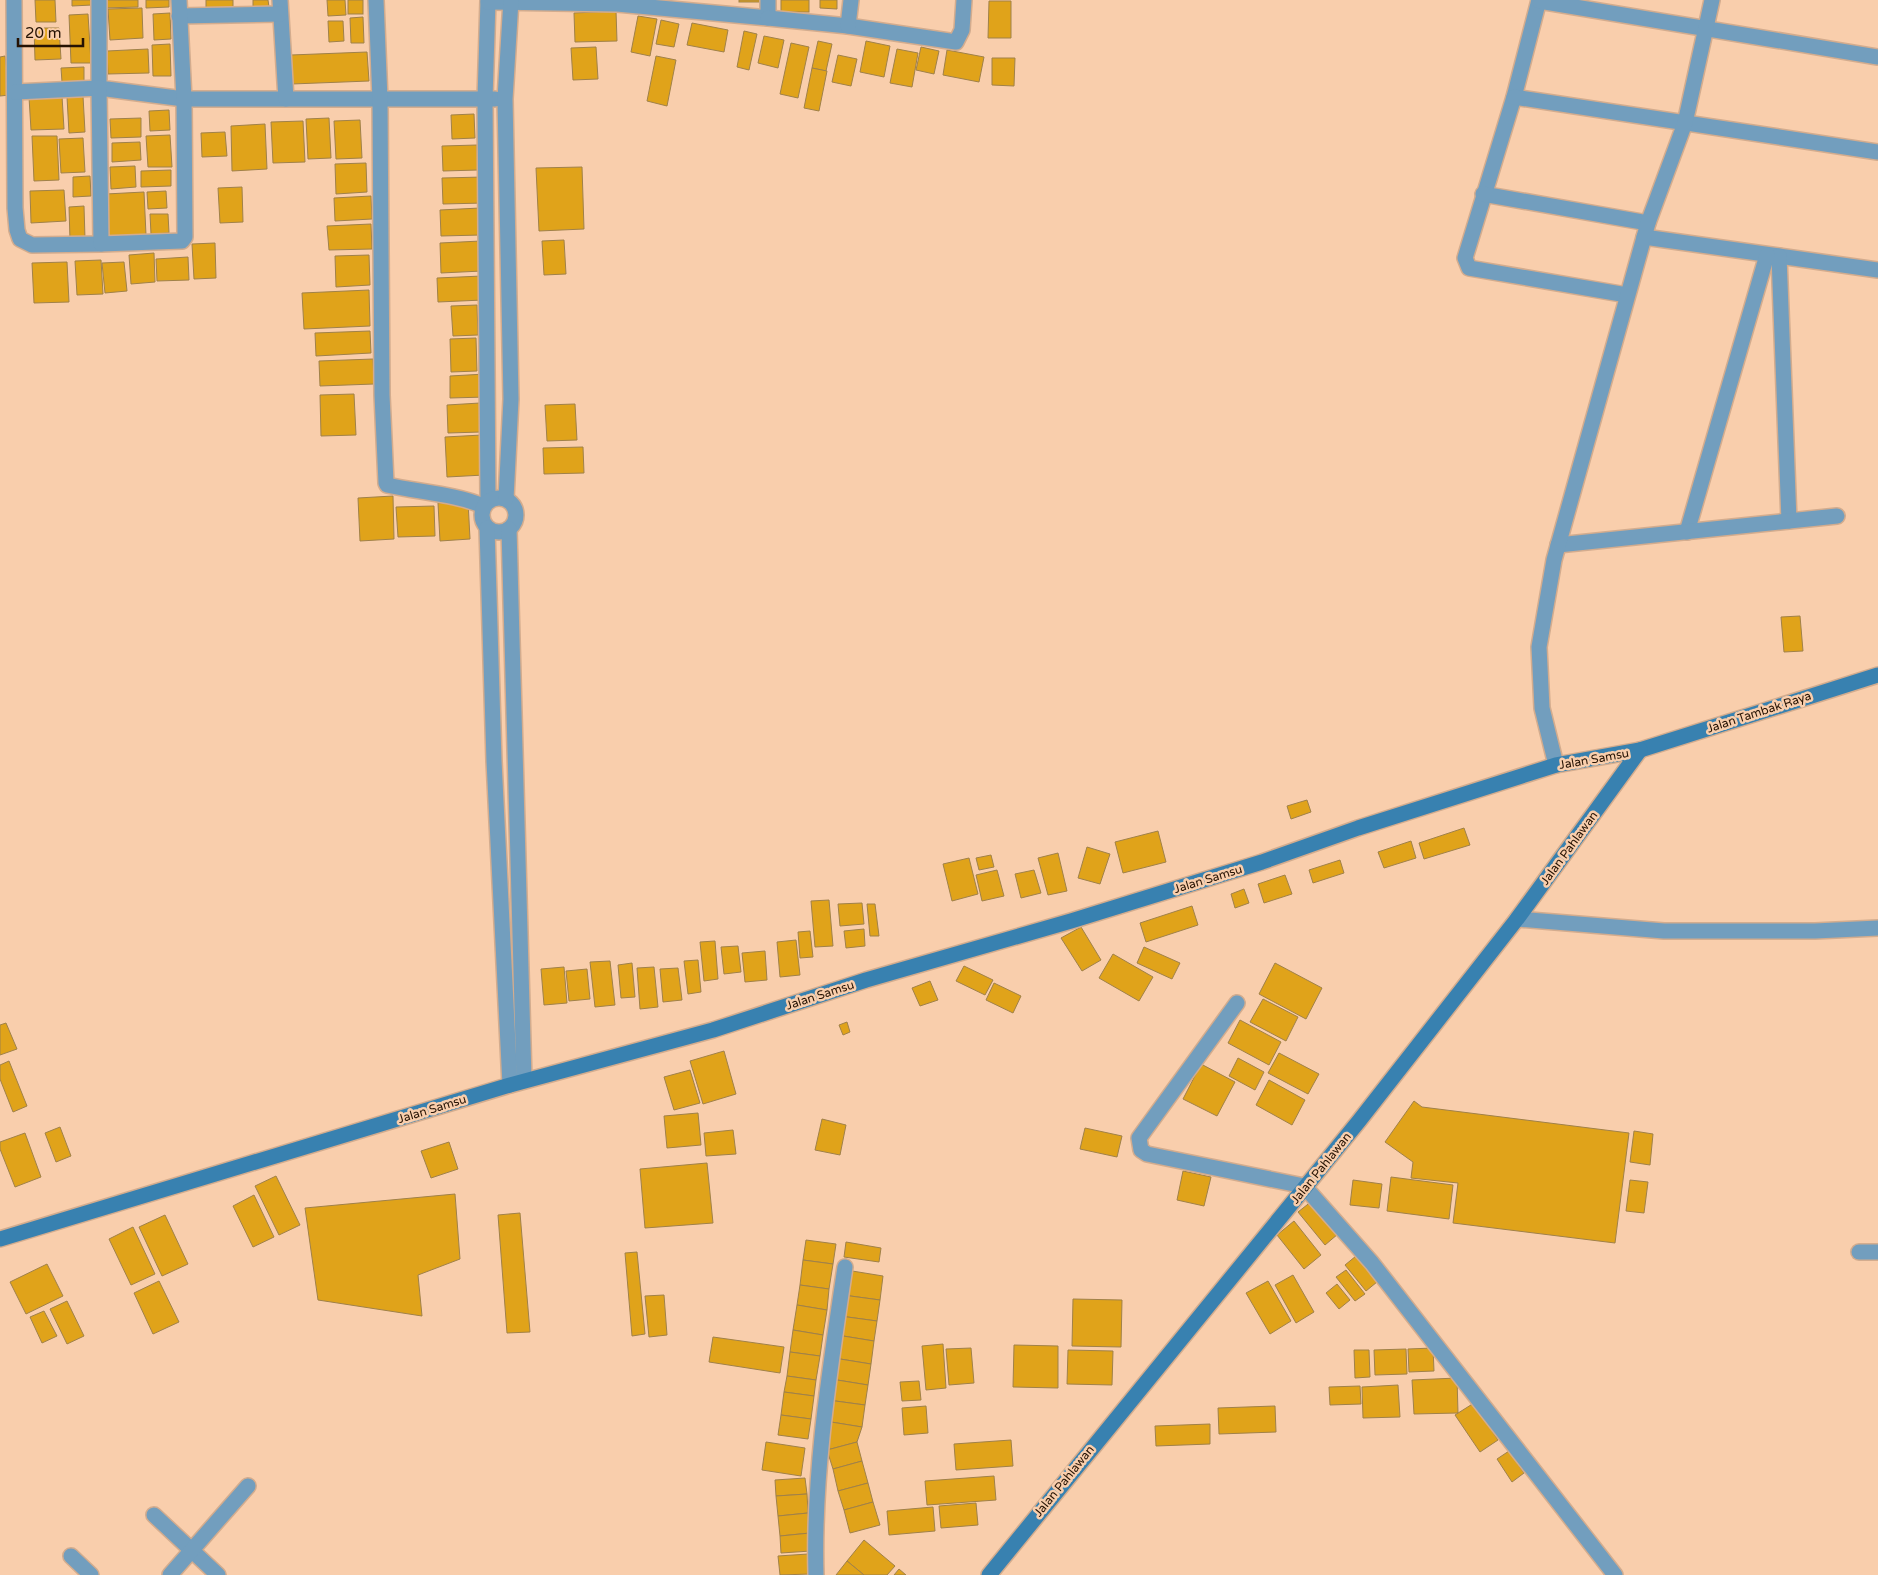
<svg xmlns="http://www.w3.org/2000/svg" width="1878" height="1575" viewBox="0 0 1878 1575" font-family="'Varela Round',sans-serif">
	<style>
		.building { fill: #e0a31a; stroke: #a08149 }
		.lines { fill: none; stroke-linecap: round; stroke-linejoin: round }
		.street-casing { stroke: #d3ac8e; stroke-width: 18 }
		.secondary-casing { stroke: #d3ac8e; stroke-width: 18 }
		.street { stroke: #729ebe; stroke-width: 15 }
		.secondary { stroke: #3881b0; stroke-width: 15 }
		.labels { text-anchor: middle; stroke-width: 5; stroke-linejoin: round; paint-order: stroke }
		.street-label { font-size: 12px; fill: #251203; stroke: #f9ceac }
	</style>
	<rect width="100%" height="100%" fill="#f9ceac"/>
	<g class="building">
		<polygon points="35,0 55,0 56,22 36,22"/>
		<polygon points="72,0 92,0 92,5 72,6"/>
		<polygon points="103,0 138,0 138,7 103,8"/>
		<polygon points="146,0 169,0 169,7 146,8"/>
		<polygon points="206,0 233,0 233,12 206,13"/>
		<polygon points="253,0 268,0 269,7 253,7"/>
		<polygon points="327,0 345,0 346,15 328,16"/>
		<rect x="348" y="0" width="15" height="14"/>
		<rect x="739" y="0" width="22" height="2"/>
		<rect x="781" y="0" width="28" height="12"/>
		<polygon points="820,0 837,0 837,9 820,8"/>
		<polygon points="989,1 1011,1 1011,38 988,38"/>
		<polygon points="142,8 143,38 110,40 108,9"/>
		<polygon points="616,11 617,41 575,42 574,13"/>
		<polygon points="170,13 171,39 154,40 153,14"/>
		<polygon points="88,14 91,63 71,63 69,15"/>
		<polygon points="638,16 657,19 650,56 631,52"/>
		<polygon points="363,17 364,43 351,43 350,18"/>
		<polygon points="661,20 679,24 674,47 656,44"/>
		<polygon points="328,21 343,21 344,41 329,42"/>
		<polygon points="692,23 728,30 724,52 687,45"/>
		<polygon points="34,28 59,28 61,59 35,60"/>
		<polygon points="744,31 757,34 749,70 737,67"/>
		<polygon points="764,36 784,40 778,68 758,63"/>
		<polygon points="818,41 832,44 826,71 812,68"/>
		<polygon points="866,41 890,46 884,77 860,72"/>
		<polygon points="791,43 809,47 798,98 780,94"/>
		<polygon points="170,44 171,76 153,76 152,45"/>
		<polygon points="596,47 598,79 573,80 571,48"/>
		<polygon points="921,47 939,51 934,74 916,70"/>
		<polygon points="148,49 149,73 108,74 107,51"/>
		<polygon points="897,49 918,53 912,87 890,83"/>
		<polygon points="947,50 984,57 979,82 943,75"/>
		<polygon points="367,52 369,81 292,84 291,55"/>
		<polygon points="838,55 857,59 851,86 832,82"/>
		<polygon points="5,56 10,95 0,96 0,57"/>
		<polygon points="656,56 676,60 667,106 647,101"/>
		<polygon points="992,58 1015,58 1014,86 992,85"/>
		<polygon points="84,67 84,82 62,82 61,68"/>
		<polygon points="812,68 827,71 819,111 804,108"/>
		<polygon points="62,96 64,129 31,130 29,97"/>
		<polygon points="83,96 85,132 69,133 67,97"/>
		<polygon points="169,110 170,130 150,131 149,111"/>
		<polygon points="474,114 475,138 452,139 451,115"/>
		<polygon points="141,118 141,137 111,138 110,119"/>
		<polygon points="329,118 331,158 308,159 306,119"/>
		<polygon points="360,120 362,158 336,159 334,121"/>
		<polygon points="303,121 305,162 273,163 271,122"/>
		<polygon points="265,124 267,169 232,171 231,126"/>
		<polygon points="225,132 227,156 202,157 201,133"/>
		<polygon points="170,135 172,167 148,167 146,136"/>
		<polygon points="32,136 57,136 59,180 34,181"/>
		<polygon points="83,138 85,172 61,173 59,139"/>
		<polygon points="140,142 141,160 112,162 112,143"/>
		<polygon points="477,145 478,170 443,171 442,146"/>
		<polygon points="366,163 367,192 336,194 335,164"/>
		<polygon points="135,166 136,187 111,189 110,167"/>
		<polygon points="582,167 584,229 539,231 536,168"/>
		<polygon points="171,170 171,186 141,187 141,171"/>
		<polygon points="90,176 91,196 73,197 73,177"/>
		<polygon points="483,177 484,203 443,204 442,178"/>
		<polygon points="242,187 243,222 220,223 218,188"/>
		<polygon points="64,190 66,221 31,223 30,191"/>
		<polygon points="166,191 167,208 148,209 147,192"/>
		<polygon points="144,192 146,235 108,237 106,194"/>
		<polygon points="371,196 372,219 335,221 334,198"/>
		<polygon points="84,206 85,239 70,240 69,207"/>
		<polygon points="480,208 481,235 441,236 440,210"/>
		<polygon points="150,214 168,214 169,233 151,234"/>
		<polygon points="371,224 372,249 329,250 327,226"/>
		<polygon points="564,240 566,274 544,275 542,241"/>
		<polygon points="481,241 482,271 441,273 440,243"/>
		<polygon points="215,243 216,278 194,279 192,244"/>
		<polygon points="154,253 155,282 131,284 129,255"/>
		<polygon points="369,255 370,285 336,287 335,256"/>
		<polygon points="188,257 189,280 157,281 156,259"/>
		<polygon points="101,260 103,294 77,295 75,261"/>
		<polygon points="67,262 69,302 34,303 32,263"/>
		<polygon points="124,262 127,291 105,293 102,263"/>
		<polygon points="482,276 483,300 438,302 437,278"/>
		<polygon points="369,290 370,326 304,329 302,293"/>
		<polygon points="477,305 478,335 453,336 451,306"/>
		<polygon points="370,331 371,353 316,356 315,333"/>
		<polygon points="476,338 477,371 451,372 450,339"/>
		<polygon points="373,359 374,384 320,386 319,361"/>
		<polygon points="485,374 486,397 450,398 450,376"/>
		<polygon points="354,394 356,435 321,436 320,395"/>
		<polygon points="480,403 481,432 448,433 447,405"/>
		<polygon points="575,404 577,440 547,441 545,405"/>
		<polygon points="482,435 484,475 447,477 445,437"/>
		<polygon points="583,447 584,473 544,474 543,448"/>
		<polygon points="393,496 394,539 360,541 358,498"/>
		<polygon points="468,501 470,539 440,541 438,503"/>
		<polygon points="434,506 435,536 398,537 396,507"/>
		<polygon points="1800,616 1803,651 1784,652 1781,617"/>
		<polygon points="1307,800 1311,812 1291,819 1287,806"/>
		<polygon points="1464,828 1470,845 1424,859 1419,843"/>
		<polygon points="1158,831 1166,862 1123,873 1115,842"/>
		<polygon points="1411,841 1416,858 1384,868 1378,852"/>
		<polygon points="1087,847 1110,854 1100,884 1078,878"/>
		<polygon points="1058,853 1067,891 1048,895 1038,858"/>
		<polygon points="991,855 994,867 979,870 976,858"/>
		<polygon points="969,858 978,894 952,901 943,864"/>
		<polygon points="1340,860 1344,873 1313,883 1309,870"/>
		<polygon points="997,870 1004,896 982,901 976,875"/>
		<polygon points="1034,870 1041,893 1021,898 1015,874"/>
		<polygon points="1285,875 1292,894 1264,903 1258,884"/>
		<polygon points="1244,889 1249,903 1235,908 1231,894"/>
		<polygon points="829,900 833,946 815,947 811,901"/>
		<polygon points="862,903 864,924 840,926 838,904"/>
		<polygon points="867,904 875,904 879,936 870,936"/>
		<polygon points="1192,906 1198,925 1146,942 1140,923"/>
		<polygon points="1081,927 1101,960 1082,971 1061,938"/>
		<polygon points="864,929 865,946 846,948 844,931"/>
		<polygon points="810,931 813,957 800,958 798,932"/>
		<polygon points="796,940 800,975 780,977 777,942"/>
		<polygon points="715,941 718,979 704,981 700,942"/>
		<polygon points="738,946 741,972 724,974 721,947"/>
		<polygon points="1144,947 1180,963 1172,979 1137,963"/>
		<polygon points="765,951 767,980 745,982 742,953"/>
		<polygon points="1113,954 1153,977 1139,1001 1099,978"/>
		<polygon points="698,960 701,992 688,994 684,961"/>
		<polygon points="610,961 615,1005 595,1007 590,962"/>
		<polygon points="632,963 635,997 621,998 618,965"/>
		<polygon points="1275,963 1322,988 1306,1019 1259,994"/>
		<polygon points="964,966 993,980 985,995 956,981"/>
		<polygon points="564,967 567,1003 544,1005 541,969"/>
		<polygon points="654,967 658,1007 640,1009 637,968"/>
		<polygon points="678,968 682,1000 663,1002 660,969"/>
		<polygon points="587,969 590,999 569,1001 566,971"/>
		<polygon points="930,981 938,1000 920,1006 912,988"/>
		<polygon points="994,983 1021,996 1013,1013 986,1000"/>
		<polygon points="1263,999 1298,1017 1286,1041 1250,1022"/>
		<polygon points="1240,1020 1281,1042 1269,1065 1228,1043"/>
		<polygon points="847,1022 850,1032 843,1035 839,1025"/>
		<polygon points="6,1023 17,1049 0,1055 0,1025"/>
		<polygon points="724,1051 736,1094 703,1104 690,1061"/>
		<polygon points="1279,1053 1319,1074 1308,1094 1268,1073"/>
		<polygon points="1238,1058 1264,1072 1255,1090 1229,1076"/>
		<polygon points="9,1061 27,1106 13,1112 0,1079 0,1065"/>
		<polygon points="1201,1064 1235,1082 1217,1116 1183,1099"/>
		<polygon points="690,1070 700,1103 674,1110 664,1077"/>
		<polygon points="1269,1080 1305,1100 1292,1125 1256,1105"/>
		<polygon points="1414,1101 1422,1107 1629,1133 1615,1243 1453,1223 1458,1183 1411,1178 1413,1162 1385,1142"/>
		<polygon points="698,1113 701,1145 667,1148 664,1116"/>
		<polygon points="822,1119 846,1125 840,1155 815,1150"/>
		<polygon points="60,1127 71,1156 56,1162 45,1133"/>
		<polygon points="1085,1128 1122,1136 1117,1157 1080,1149"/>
		<polygon points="733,1130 736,1154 706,1156 704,1133"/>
		<polygon points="1634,1131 1653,1134 1650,1165 1630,1162"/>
		<polygon points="25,1133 41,1177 15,1187 0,1149 0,1142"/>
		<polygon points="449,1142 458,1169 431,1178 421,1151"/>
		<polygon points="707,1163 713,1223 645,1228 640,1169"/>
		<polygon points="1183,1171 1211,1177 1204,1206 1177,1200"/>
		<polygon points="276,1176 300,1225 279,1235 255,1186"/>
		<polygon points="1391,1177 1453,1185 1449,1219 1387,1211"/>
		<polygon points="1353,1180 1382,1184 1379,1208 1350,1205"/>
		<polygon points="1630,1180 1648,1182 1644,1213 1626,1211"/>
		<polygon points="455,1194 460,1259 418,1275 422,1316 318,1300 305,1208"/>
		<polygon points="254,1195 274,1237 253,1247 233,1206"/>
		<polygon points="1312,1201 1338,1234 1325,1245 1298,1212"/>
		<polygon points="520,1213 530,1332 507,1333 498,1215"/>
		<polygon points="165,1215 188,1264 162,1276 139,1227"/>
		<polygon points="1294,1221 1321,1255 1304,1269 1277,1235"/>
		<polygon points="133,1227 155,1274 131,1285 109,1239"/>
		<polygon points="806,1240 836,1244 833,1264 803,1260"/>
		<polygon points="846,1242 881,1248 879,1262 844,1257"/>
		<polygon points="637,1252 645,1334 632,1336 625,1253"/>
		<polygon points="1356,1256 1377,1282 1366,1291 1345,1265"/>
		<polygon points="803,1260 833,1264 829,1289 800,1285"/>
		<polygon points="47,1264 63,1296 26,1314 10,1282"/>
		<polygon points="846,1270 883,1276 880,1300 843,1295"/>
		<polygon points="1346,1270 1365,1294 1355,1301 1336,1277"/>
		<polygon points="1293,1275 1314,1312 1296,1323 1275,1285"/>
		<polygon points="159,1281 179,1322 153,1334 134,1293"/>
		<polygon points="1268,1281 1291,1321 1270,1334 1246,1293"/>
		<polygon points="1337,1284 1350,1300 1339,1309 1326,1293"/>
		<polygon points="800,1285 829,1289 827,1310 797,1305"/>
		<polygon points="664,1295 667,1335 649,1337 645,1296"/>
		<polygon points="843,1295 880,1300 877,1321 840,1316"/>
		<polygon points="1073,1299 1122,1300 1121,1347 1072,1346"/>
		<polygon points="67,1301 84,1336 67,1344 50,1309"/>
		<polygon points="797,1305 827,1310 823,1335 793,1330"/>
		<polygon points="44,1311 57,1336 42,1343 30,1317"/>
		<polygon points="840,1316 877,1321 874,1341 837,1335"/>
		<polygon points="793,1330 823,1335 820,1356 790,1352"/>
		<polygon points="837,1335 874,1341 871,1364 834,1358"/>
		<polygon points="713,1337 784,1347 780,1373 709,1362"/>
		<polygon points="943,1344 946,1388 926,1390 922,1346"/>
		<polygon points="1014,1345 1058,1346 1058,1388 1013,1387"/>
		<polygon points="971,1348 974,1383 949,1385 946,1349"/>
		<polygon points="1433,1348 1434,1371 1409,1372 1408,1349"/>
		<polygon points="1406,1349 1407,1374 1375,1375 1374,1350"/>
		<polygon points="1068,1350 1113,1351 1112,1385 1067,1384"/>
		<polygon points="1354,1350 1369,1350 1370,1377 1355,1378"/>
		<polygon points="790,1352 820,1356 816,1380 787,1376"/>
		<polygon points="834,1358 871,1364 868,1385 831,1379"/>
		<polygon points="787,1376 816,1380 814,1396 784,1392"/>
		<polygon points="1457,1378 1458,1413 1414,1414 1412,1380"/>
		<polygon points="831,1379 868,1385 865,1405 828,1400"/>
		<polygon points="919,1381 921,1400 902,1401 900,1382"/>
		<polygon points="1398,1385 1400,1417 1363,1418 1362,1387"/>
		<polygon points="1360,1386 1361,1404 1330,1405 1329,1387"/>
		<polygon points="784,1392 814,1396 811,1419 781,1415"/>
		<polygon points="828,1400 865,1405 862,1427 825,1421"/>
		<polygon points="1474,1403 1498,1440 1480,1452 1455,1415"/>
		<polygon points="926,1406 928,1433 904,1435 902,1408"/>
		<polygon points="1275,1406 1276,1432 1219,1434 1218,1408"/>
		<polygon points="781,1415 811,1419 808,1439 778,1435"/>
		<polygon points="825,1421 862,1427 857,1442 827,1450"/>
		<polygon points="1210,1424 1210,1444 1156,1446 1155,1426"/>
		<polygon points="1011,1440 1013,1466 956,1470 954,1444"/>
		<polygon points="766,1442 805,1448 801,1476 762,1470"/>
		<polygon points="857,1442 862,1461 833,1469 827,1450"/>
		<polygon points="1509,1451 1524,1473 1512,1482 1497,1459"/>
		<polygon points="862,1461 868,1483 838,1491 833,1469"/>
		<polygon points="994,1476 996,1500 927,1505 925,1481"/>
		<polygon points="805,1478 807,1494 776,1496 775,1480"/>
		<polygon points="868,1483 873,1502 844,1510 838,1491"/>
		<polygon points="807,1494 808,1513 778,1516 776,1496"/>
		<polygon points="873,1502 880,1525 850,1533 844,1510"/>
		<polygon points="976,1503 978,1525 941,1528 939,1506"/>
		<polygon points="933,1507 935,1531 889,1535 887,1511"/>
		<polygon points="808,1513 810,1533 780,1536 778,1516"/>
		<polygon points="810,1533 811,1551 781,1553 780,1536"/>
		<polygon points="864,1540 895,1566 887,1575 864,1575 847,1561"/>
		<polygon points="808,1554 810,1574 780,1575 778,1556"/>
		<polygon points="847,1561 864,1575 836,1575"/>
		<polygon points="899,1569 906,1575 894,1575"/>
	</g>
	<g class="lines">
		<defs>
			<g id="street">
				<polyline points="14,0 15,208 17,230 20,239 32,245 101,244"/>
				<polyline points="99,0 99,88 184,99 286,99"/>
				<polyline points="280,0 286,99 495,99"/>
				<path d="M376,0l4,100 2,295 4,88 1,2c30,7 70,9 96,21"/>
				<polyline points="488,0 485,99 488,501"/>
				<polyline points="1539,0 1514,97 1465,258 1469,268 1627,295"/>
				<polyline points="1539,1 1878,57"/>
				<polyline points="488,2 617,4 768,18 768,0"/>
				<polyline points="179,16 280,14"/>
				<polyline points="768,18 848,26 956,42 962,30 964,0"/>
				<polyline points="848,26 851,0"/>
				<polyline points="15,92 99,88 101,244 182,241 185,237 184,99 179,0"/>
				<polyline points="1514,97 1878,152"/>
				<polyline points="1483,194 1648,223"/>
				<polyline points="1644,237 1878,270"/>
				<polyline points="1779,256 1789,521"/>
				<circle cx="499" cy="515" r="17"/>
				<polyline points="506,499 511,399 505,99 511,0"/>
				<polyline points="487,528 494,761 510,1085"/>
				<polyline points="509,529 524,1080"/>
				<polyline points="1687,532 1767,255"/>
				<polyline points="1558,545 1837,516"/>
				<polyline points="1556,765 1542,708 1539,647 1554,560 1648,223 1685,123 1712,0"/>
				<polyline points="1517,919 1664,931 1815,931 1878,928"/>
				<polyline points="1237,1003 1139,1138 1141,1150 1147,1154 1304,1186 1372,1263 1615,1575"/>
				<polyline points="1859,1252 1878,1252"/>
				<polyline points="154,1515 218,1575"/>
				<polyline points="71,1556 91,1575"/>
				<polyline points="170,1575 248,1486"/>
				<path d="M816,1575c-3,-104 14,-206 29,-308"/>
			</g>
			<g id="secondary">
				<polyline points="0,1239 510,1085 713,1030 866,980 1071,921 1262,862 1358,828 1556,765 1640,750 1878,675"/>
				<polyline points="989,1575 1359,1121 1517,919 1640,750"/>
			</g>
		</defs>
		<use href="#street" class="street-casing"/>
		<use href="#secondary" class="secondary-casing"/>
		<use href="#street" class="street"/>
		<use href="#secondary" class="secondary"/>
	</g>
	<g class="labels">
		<g class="street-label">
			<text transform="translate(1759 712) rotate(-18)" y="4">Jalan Tambak Raya</text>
			<text transform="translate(1594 759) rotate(-10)" y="4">Jalan Samsu</text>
			<text transform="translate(1569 848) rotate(-54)" y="4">Jalan Pahlawan</text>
			<text transform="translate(1208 879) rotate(-17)" y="4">Jalan Samsu</text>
			<text transform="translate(820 995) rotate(-18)" y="4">Jalan Samsu</text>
			<text transform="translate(432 1109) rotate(-17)" y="4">Jalan Samsu</text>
			<text transform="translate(1321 1168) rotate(-51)" y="4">Jalan Pahlawan</text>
			<text transform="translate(1064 1481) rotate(-51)" y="4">Jalan Pahlawan</text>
		</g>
	</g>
	<path d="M18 38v8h65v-8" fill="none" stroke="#251203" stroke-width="2.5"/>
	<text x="25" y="38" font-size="15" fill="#251203" stroke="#f9ceac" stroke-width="4" paint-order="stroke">20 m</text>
</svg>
